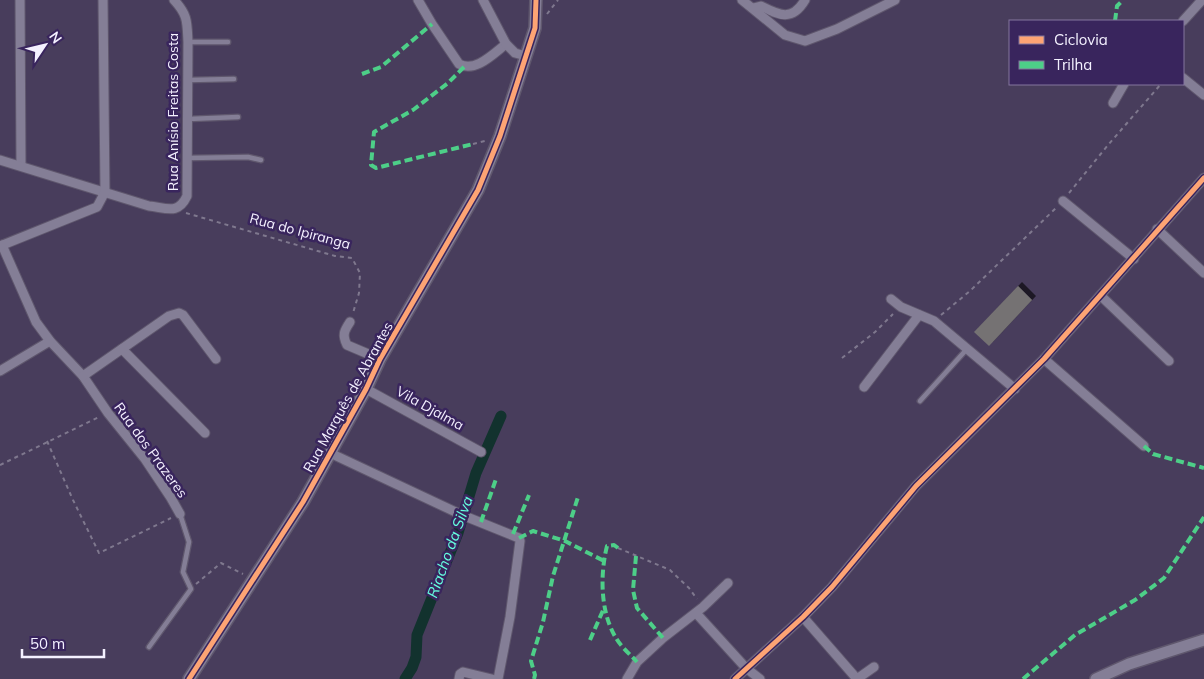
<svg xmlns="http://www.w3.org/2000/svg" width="1204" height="679" viewBox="0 0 1204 679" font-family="Mulish,sans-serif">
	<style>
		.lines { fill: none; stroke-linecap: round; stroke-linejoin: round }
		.canal { stroke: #12322e; stroke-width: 11 }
		.building { fill: #757273; filter: url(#shadow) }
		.service-casing { stroke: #5f576d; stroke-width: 7 }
		.minor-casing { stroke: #5f576d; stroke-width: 11 }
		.tertiary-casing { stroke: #5f576d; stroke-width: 14 }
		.path { stroke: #7f788e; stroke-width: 2; stroke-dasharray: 4 4; stroke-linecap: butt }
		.service { stroke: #847e96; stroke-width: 4.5 }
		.minor { stroke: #847e96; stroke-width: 9 }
		.tertiary { stroke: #847e96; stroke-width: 11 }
		.quiet { stroke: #4dcf88; stroke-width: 4; stroke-dasharray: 8 4; stroke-linecap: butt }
		.cycleway-casing { stroke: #39255d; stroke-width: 8 }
		.cycleway { stroke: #fda474; stroke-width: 5 }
		.labels { text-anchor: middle; stroke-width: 5; stroke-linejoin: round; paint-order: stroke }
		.street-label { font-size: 14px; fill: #f4f1ff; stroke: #39255d }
		.water-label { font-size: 15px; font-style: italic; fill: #65ffe0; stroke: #39255d }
	</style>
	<defs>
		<filter id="shadow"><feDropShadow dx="4" dy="-4" stdDeviation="0" flood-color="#0009"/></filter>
	</defs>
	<rect width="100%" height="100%" fill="#483d5c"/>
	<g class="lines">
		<polyline class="canal" points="405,679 412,668 416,657 417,635 458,533 476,473 501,416"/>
	</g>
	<polygon class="building" points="1018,286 1032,300 989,346 974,332"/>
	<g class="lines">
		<defs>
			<g id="service">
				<polyline points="188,42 228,42"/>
				<polyline points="188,80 234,79"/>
				<polyline points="188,119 238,117"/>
				<polyline points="187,158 248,157 261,160"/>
				<polyline points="920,401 966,350"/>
				<polyline points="149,647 191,589 183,572 189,542 180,514"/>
			</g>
			<g id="minor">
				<polyline points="20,0 21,165"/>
				<path d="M418,0l14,24 27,40c16,9 34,-10 47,-20"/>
				<polyline points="483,0 506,44 515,53 526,56"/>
				<polyline points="742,0 785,35 805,41 837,29 895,0"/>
				<path d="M753,8l8,-2c18,9 31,16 44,-6"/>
				<polyline points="1183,21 1202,0"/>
				<polyline points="1183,78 1204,95"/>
				<polyline points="1113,103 1124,84"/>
				<path d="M0,160l149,46c18,2 29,9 38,-10l1,-154c-1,-20 0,-27 -14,-42"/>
				<polyline points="1063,201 1134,259"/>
				<polyline points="1157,229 1204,273"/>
				<polyline points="2,245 36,322 50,341 83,376 108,413 145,459 171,498 180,514"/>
				<polyline points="0,246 97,207 105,192 103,0"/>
				<polyline points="1101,296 1169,361"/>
				<polyline points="891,299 901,307 934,321 1015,389"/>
				<path d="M350,322c-6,9 -8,13 -3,23l33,14"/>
				<polyline points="122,349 205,433"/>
				<polyline points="1044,359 1144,446"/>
				<polyline points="0,371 50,341"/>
				<polyline points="83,376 169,316 179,313 183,315 216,359"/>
				<polyline points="864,387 919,315"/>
				<polyline points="366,389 481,452"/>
				<polyline points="330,453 462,515 519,538 520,541 510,617 498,679"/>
				<polyline points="696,613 746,668 760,679"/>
				<polyline points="803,617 857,679"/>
				<polyline points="459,679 460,674 463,672 492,679"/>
				<polyline points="627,679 637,662 663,638 703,607 728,583"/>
				<polyline points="735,679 803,617 832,587 916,486 1044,359 1204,178"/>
				<polyline points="857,679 874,667"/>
			</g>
			<g id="tertiary">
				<polyline points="189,679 303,502 366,389 380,359 478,190 500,136 535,28 536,0"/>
				<polyline points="1096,679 1129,664 1204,640"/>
			</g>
		</defs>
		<use href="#service" class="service-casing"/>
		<use href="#minor" class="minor-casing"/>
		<use href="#tertiary" class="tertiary-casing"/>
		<g class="path">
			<polyline points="547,14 558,0"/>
			<polyline points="473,144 485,141"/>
			<polyline points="1069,193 1108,145 1161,84"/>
			<polyline points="186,213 335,256 352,258 360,273 359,293 353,313"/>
			<polyline points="941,315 970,291 1056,208"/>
			<polyline points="842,358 875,332 893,314"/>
			<polyline points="47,441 73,500 99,553 171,518"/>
			<polyline points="0,465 99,417"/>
			<polyline points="618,548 670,570 689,588 697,599"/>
			<polyline points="196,584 221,563 243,574"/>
		</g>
		<use href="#service" class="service"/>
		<use href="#minor" class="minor"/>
		<use href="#tertiary" class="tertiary"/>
		<g class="quiet">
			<polyline points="1115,21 1117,6 1123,0"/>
			<polyline points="464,67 448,83 413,110 374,132 371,165 376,168 473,144"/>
			<polyline points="362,74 381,67 432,24"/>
			<polyline points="1144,446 1153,454 1204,468"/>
			<polyline points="481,522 496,479"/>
			<polyline points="513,534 529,495"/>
			<polyline points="519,538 533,531 565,541 604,561"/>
			<path d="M618,548l-4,-3 -7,1c-7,28 -7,66 9,92 5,9 15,17 21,24"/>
			<polyline points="636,556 633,590 637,608 663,638"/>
			<polyline points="590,640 604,608"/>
			<polyline points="534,679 535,675 531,661 543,622 553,576 578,497"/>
			<polyline points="1023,679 1075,635 1135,600 1164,578 1204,517"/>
		</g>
		<defs>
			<g id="cycleway">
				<polyline points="189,679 303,502 366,389 380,359 478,190 500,136 535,28 536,0"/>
				<polyline points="735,679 803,617 832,587 916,486 1044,359 1204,178"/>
			</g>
		</defs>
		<use href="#cycleway" class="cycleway-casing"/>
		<use href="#cycleway" class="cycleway"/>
	</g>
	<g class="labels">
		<g class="street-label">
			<text transform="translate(173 112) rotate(-90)" y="5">Rua Anísio Freitas Costa</text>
			<text transform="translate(300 231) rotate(15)" y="5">Rua do Ipiranga</text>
			<text transform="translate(348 397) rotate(-61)" y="5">Rua Marquês de Abrantes</text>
			<text transform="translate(430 408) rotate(29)" y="5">Vila Djalma</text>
			<text transform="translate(151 450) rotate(54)" y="5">Rua dos Prazeres</text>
		</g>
		<g class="water-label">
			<text transform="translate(450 547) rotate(-70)" y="5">Riacho da Silva</text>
		</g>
	</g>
	<rect x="1009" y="20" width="175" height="65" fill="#39255d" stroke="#84779e"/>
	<rect x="1019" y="36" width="25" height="8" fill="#fda474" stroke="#84779e"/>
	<text x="1054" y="45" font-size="15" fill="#f4f1ff">Ciclovia</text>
	<rect x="1019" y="61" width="25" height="8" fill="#4dcf88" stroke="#84779e"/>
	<text x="1054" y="70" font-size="15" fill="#f4f1ff">Trilha</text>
	<g transform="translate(45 45) rotate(55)" stroke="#39255d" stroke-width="4" paint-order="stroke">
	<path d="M0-4L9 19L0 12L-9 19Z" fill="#f4f1ff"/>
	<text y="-8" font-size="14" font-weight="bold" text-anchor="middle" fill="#f4f1ff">N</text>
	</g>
	<path d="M22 649v8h82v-8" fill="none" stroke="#f4f1ff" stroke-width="2.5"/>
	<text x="30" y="649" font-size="15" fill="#f4f1ff" stroke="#39255d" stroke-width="4" paint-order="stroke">50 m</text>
</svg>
